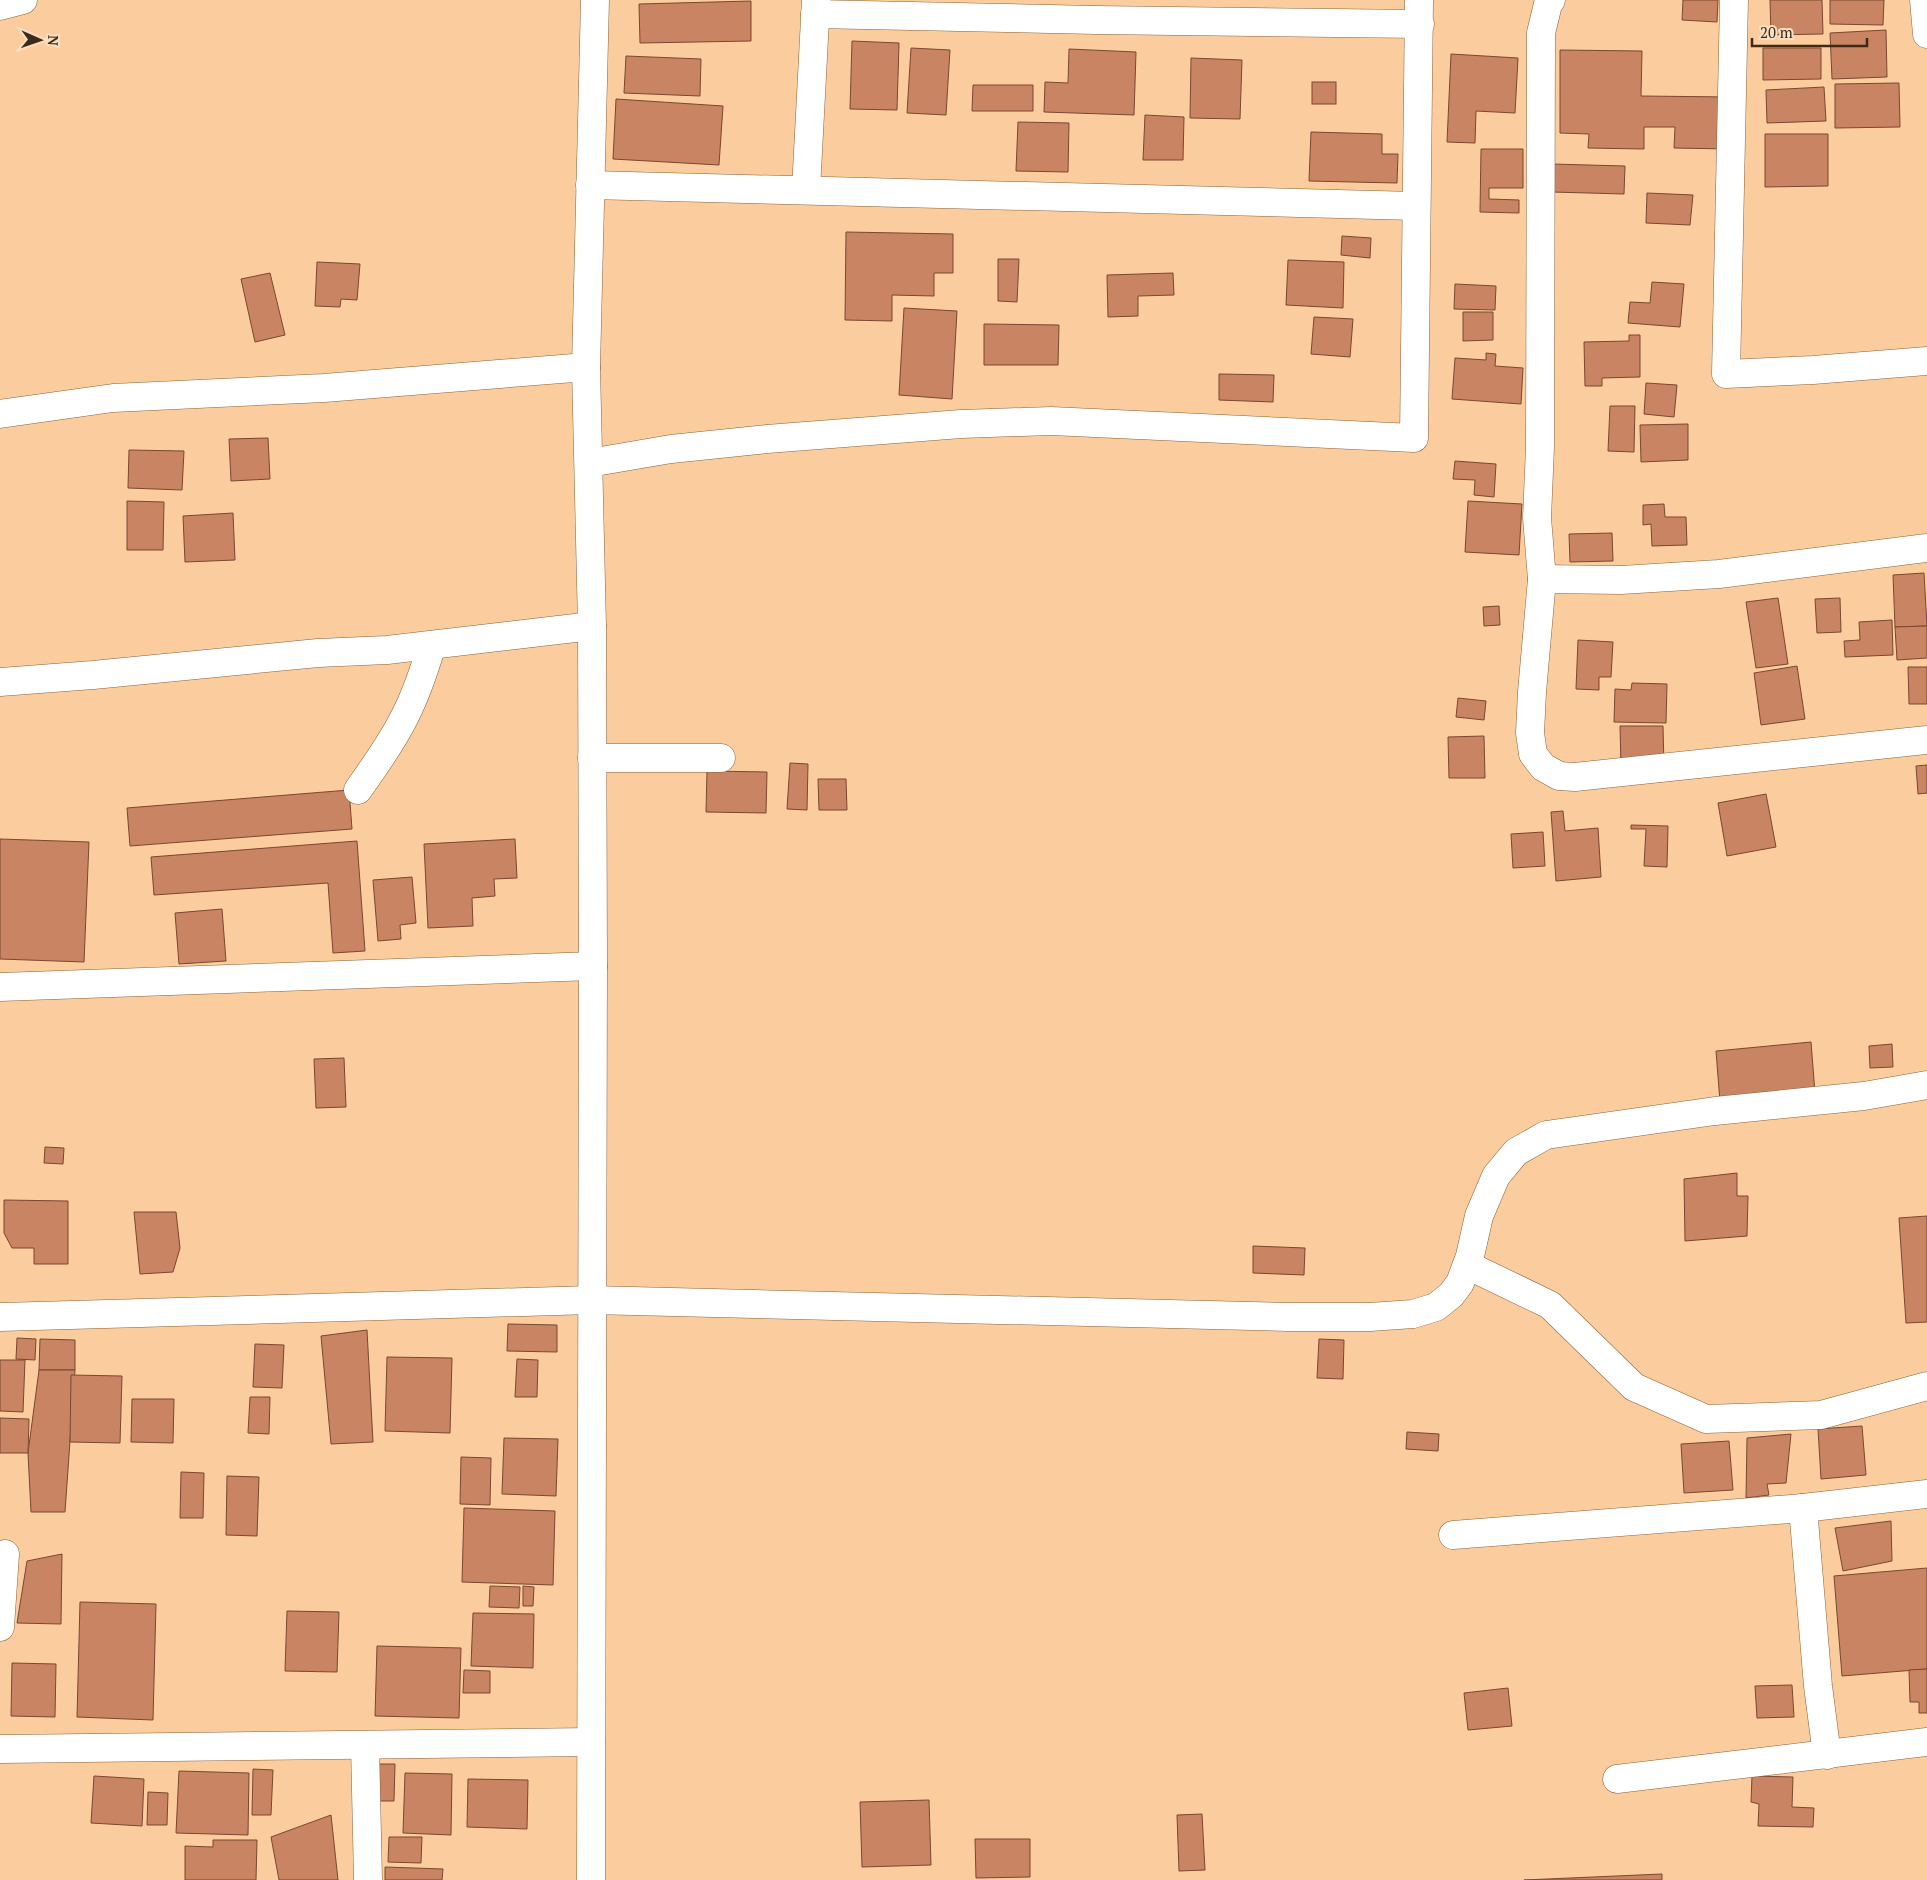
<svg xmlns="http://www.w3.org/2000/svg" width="1927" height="1880" viewBox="0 0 1927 1880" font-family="'PT Serif',serif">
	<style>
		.building { fill: #c98464; stroke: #7b472f }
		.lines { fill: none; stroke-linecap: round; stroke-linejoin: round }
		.minor-casing { stroke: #8c6237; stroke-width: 29 }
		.minor { stroke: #fff; stroke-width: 28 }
	</style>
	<rect width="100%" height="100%" fill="#fbcc9e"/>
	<g class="building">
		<polygon points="1683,0 1718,0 1717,22 1682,20"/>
		<polygon points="1770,0 1822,0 1823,34 1771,35"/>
		<polygon points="1830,0 1884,0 1883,25 1830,24"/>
		<polygon points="751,1 751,41 640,43 639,4"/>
		<polygon points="1886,30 1887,77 1832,79 1830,33"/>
		<polygon points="852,41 899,43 897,110 850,109"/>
		<polygon points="911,48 950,50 946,115 907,113"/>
		<polygon points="1763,48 1821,48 1821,79 1763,80"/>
		<polygon points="1069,49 1136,52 1134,115 1044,112 1045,82 1068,83"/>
		<polygon points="1560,50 1642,51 1641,96 1730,97 1729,149 1674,148 1675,127 1644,127 1644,149 1588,148 1589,134 1560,133"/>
		<polygon points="1451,54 1518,58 1515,113 1476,111 1475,143 1447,142"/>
		<polygon points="626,56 701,59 700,96 624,93"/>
		<polygon points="1191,58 1242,60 1240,119 1190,118"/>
		<rect x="1312" y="82" width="24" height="22"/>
		<polygon points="1899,83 1900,127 1835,128 1835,84"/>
		<polygon points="973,85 1033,85 1033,111 972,111"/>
		<polygon points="1824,87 1826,121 1767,123 1766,90"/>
		<polygon points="616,99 723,106 719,165 613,159"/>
		<polygon points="1145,115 1184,117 1183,160 1143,160"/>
		<polygon points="1018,122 1069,123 1068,172 1016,171"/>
		<polygon points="1311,132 1382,134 1382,154 1398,154 1397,183 1309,181"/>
		<polygon points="1765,134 1828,134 1828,186 1765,187"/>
		<polygon points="1481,149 1523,149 1523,188 1489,188 1489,199 1519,200 1519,213 1480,212"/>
		<polygon points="1552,164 1625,166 1624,194 1552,192"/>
		<polygon points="1647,193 1693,195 1690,225 1646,223"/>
		<polygon points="846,232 953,234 953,273 934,273 934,296 892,295 892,321 845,320"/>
		<polygon points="1342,236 1371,238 1370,258 1341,255"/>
		<polygon points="998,259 1019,259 1017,302 998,301"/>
		<polygon points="1288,260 1344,262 1343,308 1286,305"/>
		<polygon points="317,262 360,264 357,300 341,299 340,307 315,306"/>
		<polygon points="270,273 285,335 255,342 241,279"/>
		<polygon points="1173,273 1174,295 1138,296 1138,316 1108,317 1107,275"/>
		<polygon points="1652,282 1684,284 1680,327 1628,323 1630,302 1650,303"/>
		<polygon points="1455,284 1496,286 1495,310 1454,309"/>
		<polygon points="904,308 957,311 952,399 899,395"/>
		<polygon points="1463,312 1493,312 1493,340 1463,341"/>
		<polygon points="1314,317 1353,319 1350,357 1311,354"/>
		<polygon points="984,324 1059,325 1058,365 984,365"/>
		<polygon points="1629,335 1640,335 1640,377 1602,378 1602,386 1585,386 1584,342 1629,341"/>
		<polygon points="1486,353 1496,354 1495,366 1523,368 1521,404 1452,399 1455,358 1486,360"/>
		<polygon points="1219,374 1274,375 1273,402 1219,400"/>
		<polygon points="1646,383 1677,385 1674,417 1644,414"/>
		<polygon points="1610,406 1635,406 1634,452 1608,451"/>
		<polygon points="1688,424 1688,460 1641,462 1640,425"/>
		<polygon points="268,438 270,479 231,481 229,439"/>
		<polygon points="129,450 184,451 182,490 128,488"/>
		<polygon points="1455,461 1496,464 1494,497 1474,495 1475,480 1453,479"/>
		<polygon points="127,501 164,502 163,550 127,550"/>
		<polygon points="1468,501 1522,504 1519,555 1465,552"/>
		<polygon points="1664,504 1665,517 1686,517 1687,545 1652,546 1651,524 1643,525 1643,505"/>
		<polygon points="233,513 235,560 185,562 183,516"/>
		<polygon points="1612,533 1613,561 1570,562 1569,534"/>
		<polygon points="1924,573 1927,626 1895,627 1893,575"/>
		<polygon points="1778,598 1788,664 1756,668 1746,602"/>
		<polygon points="1840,598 1841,632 1817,633 1815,599"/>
		<polygon points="1499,606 1500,625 1484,626 1483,607"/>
		<polygon points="1892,620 1893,655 1845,657 1844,641 1860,640 1859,622"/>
		<polygon points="1927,626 1927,658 1897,660 1895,627"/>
		<polygon points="1578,640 1613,642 1611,677 1599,677 1599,690 1576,689"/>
		<polygon points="1797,666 1805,719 1761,725 1754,673"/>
		<polygon points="1908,667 1927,667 1927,704 1909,704"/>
		<polygon points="1632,683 1667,684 1666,723 1614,722 1615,689 1631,690"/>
		<polygon points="1458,698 1486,701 1484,720 1456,717"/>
		<polygon points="1620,726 1663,726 1664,767 1621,767"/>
		<polygon points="1484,736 1485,778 1449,778 1448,737"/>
		<polygon points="790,763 808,764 807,810 787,809"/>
		<polygon points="1927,765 1927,793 1918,794 1916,766"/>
		<polygon points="707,771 767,772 766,813 706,812"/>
		<polygon points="818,779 846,779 847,810 819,810"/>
		<polygon points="349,790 352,829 130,846 127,808"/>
		<polygon points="1766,794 1776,847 1727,856 1718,803"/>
		<polygon points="1563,811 1565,831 1598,828 1601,877 1556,881 1551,812"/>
		<polygon points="1631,825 1668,826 1667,867 1644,866 1646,829 1631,829"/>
		<polygon points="1543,832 1545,866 1513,868 1511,834"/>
		<polygon points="0,839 89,842 84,962 0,959"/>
		<polygon points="515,839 517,878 494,879 495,896 472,898 473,926 428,928 424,844"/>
		<polygon points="357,841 365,951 333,953 328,883 154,895 151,857"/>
		<polygon points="412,877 416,923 400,925 401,939 378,941 373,880"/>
		<polygon points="222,909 226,961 179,964 175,913"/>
		<polygon points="1811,1042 1815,1093 1720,1102 1716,1051"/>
		<polygon points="1892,1044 1893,1067 1870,1068 1869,1046"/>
		<polygon points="344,1058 346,1107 316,1108 314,1059"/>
		<polygon points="45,1147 64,1148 63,1164 44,1163"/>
		<polygon points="1737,1173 1737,1196 1748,1196 1747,1236 1685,1241 1684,1179"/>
		<polygon points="4,1200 68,1201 68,1264 34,1264 34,1248 12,1248 4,1233"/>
		<polygon points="134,1212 176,1212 180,1248 173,1272 140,1274"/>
		<polygon points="1927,1216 1927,1322 1906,1323 1899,1218"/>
		<polygon points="1253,1246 1305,1248 1304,1275 1253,1273"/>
		<polygon points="508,1324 557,1325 557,1352 507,1351"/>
		<polygon points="367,1330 373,1442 331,1444 321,1336"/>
		<polygon points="17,1338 36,1339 35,1360 16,1359"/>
		<polygon points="40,1339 75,1340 75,1370 39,1370"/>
		<polygon points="1319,1339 1344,1340 1343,1379 1317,1378"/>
		<polygon points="255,1344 284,1345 282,1388 253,1387"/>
		<polygon points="387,1357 452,1358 450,1433 385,1431"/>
		<polygon points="517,1359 538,1360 537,1397 515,1397"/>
		<polygon points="0,1360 25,1360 23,1412 0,1411"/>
		<polygon points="39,1370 75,1370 65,1512 31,1512 28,1453"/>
		<polygon points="71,1375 122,1376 120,1443 70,1442"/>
		<polygon points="250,1397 270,1397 269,1434 248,1433"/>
		<polygon points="132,1399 174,1399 173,1443 131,1442"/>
		<polygon points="0,1418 29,1419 28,1453 0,1453"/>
		<polygon points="1862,1426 1866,1475 1821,1479 1818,1429"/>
		<polygon points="1407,1432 1439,1434 1438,1451 1406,1449"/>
		<polygon points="1791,1434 1786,1483 1767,1484 1769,1495 1746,1498 1747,1438"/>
		<polygon points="504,1438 558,1439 556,1496 502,1494"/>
		<polygon points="1729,1441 1733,1490 1684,1493 1681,1444"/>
		<polygon points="461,1457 491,1458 490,1505 460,1504"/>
		<polygon points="181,1472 204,1473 203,1518 180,1518"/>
		<polygon points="227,1476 259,1477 257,1536 226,1535"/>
		<polygon points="464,1508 555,1511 553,1585 462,1582"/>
		<polygon points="1891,1521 1892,1561 1843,1571 1835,1528"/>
		<polygon points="62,1554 61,1624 17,1623 27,1561"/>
		<polygon points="1927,1568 1927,1669 1842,1676 1834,1576"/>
		<polygon points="490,1586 520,1587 519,1608 489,1607"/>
		<polygon points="523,1586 534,1587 533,1606 523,1606"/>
		<polygon points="80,1602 156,1604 153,1720 77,1717"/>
		<polygon points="287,1611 339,1612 337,1672 285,1671"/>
		<polygon points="473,1613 534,1614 533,1668 471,1666"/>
		<polygon points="377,1646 461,1648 459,1718 375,1716"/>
		<polygon points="12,1663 56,1664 55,1717 11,1716"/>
		<polygon points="1927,1669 1927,1713 1919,1713 1919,1702 1910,1702 1909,1670"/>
		<polygon points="464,1670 490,1671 490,1693 463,1693"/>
		<polygon points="1792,1685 1794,1717 1757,1718 1755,1686"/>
		<polygon points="1508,1688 1512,1726 1468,1730 1464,1693"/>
		<polygon points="374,1764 395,1764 394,1801 373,1801"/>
		<polygon points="253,1769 273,1770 271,1815 252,1815"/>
		<polygon points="179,1771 249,1773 248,1835 176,1833"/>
		<polygon points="405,1773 452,1774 451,1835 403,1833"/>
		<polygon points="94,1776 144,1779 142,1826 91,1823"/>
		<polygon points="1752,1776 1793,1777 1792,1807 1814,1808 1813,1827 1758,1826 1759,1804 1751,1802"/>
		<polygon points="468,1779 528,1780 527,1829 467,1827"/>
		<polygon points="148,1792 168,1793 167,1825 147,1825"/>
		<polygon points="929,1800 931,1865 862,1867 860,1802"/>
		<polygon points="1202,1814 1205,1870 1179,1871 1177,1815"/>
		<polygon points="331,1815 338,1880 279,1880 271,1837"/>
		<polygon points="389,1837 422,1837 421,1863 388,1862"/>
		<polygon points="975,1839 1030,1839 1030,1877 976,1878"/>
		<polygon points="213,1840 257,1840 256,1880 185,1880 185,1846 213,1847"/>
		<polygon points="385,1867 443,1869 442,1880 385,1880"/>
		<polygon points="1662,1874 1662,1880 1524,1880"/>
	</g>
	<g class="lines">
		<defs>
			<g id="minor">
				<polyline points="1551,0 1548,4 1541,33 1540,447 1537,518 1542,579 1532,692 1530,733 1533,754 1543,767 1559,776 1575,777 1927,740"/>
				<polyline points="1734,0 1726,374 1813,370 1927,361"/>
				<polyline points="1924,0 1927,34"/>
				<polyline points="0,6 23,0"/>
				<polyline points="815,14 1096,20 1420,24"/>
				<polyline points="590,185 1416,206"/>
				<polyline points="806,190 816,0"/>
				<polyline points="0,414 113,398 324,388 586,367"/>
				<polyline points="589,463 671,449 767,439 961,424 1051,421 1414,438 1419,0"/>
				<polyline points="1542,579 1621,580 1719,574 1927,548"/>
				<polyline points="0,682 93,675 318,653 387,650 592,626"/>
				<polyline points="592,758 721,758"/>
				<path d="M358,790c16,-23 33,-46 46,-72 12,-23 20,-48 28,-73"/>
				<polyline points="0,987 593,966"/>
				<polyline points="1467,1265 1550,1305 1634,1387 1706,1419 1821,1415 1927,1386"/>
				<polyline points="0,1317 591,1300 1288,1317 1370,1317 1413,1314 1436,1307 1451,1295 1460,1283 1470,1256 1479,1216 1496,1176 1516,1152 1546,1135 1715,1111 1864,1096 1927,1085"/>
				<polyline points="1453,1535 1803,1508"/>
				<polyline points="0,1627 5,1554"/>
				<polyline points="365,1745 368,1880"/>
				<polyline points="0,1749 591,1742"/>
				<polyline points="1827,1755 1818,1686 1803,1508 1927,1494"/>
				<polyline points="1617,1779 1927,1742"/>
				<polyline points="591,1880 593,966 592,626 586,367 595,0"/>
			</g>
		</defs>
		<use href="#minor" class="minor-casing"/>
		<use href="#minor" class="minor"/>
	</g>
	<g transform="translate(40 40) rotate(92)" stroke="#fadec2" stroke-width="4" paint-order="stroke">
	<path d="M0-4L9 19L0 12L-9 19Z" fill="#3d2b18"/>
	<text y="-8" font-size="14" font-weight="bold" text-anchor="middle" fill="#3d2b18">N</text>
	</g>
	<path d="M1752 38v8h115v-8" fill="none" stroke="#3d2b18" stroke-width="2.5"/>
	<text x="1760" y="38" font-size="15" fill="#3d2b18" stroke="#fadec2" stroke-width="4" paint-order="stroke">20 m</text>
</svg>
